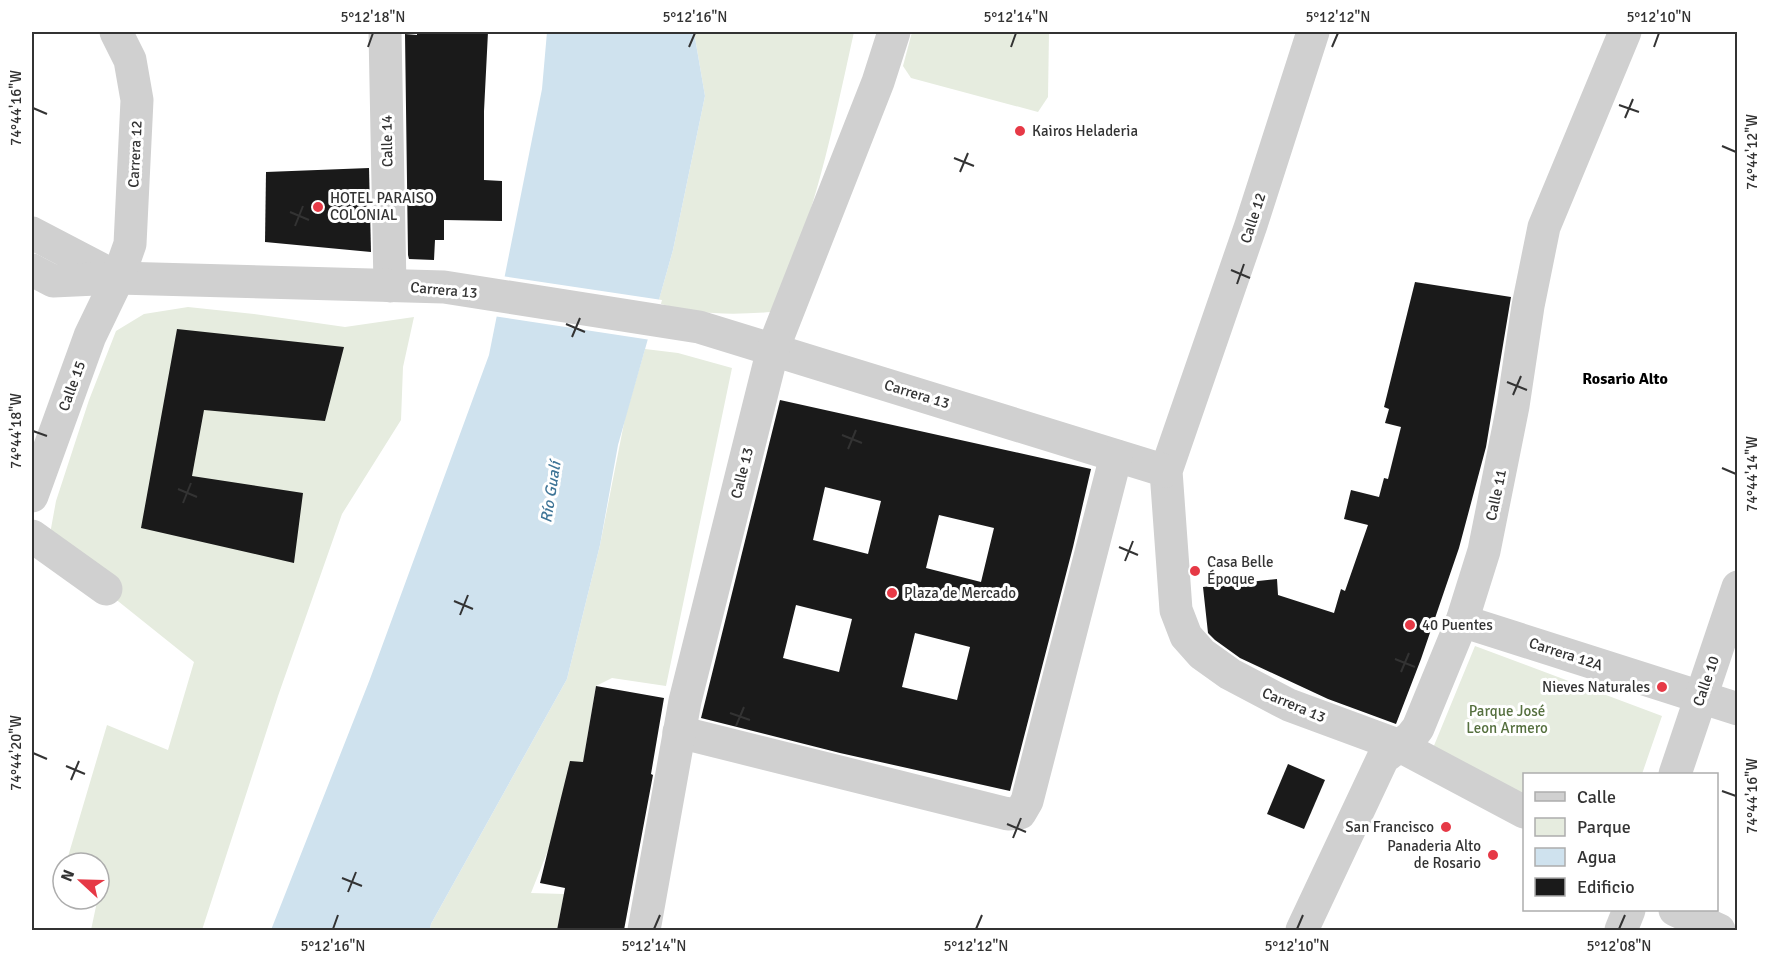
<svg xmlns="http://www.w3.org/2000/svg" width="1769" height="962" viewBox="0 0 1769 962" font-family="Signika,sans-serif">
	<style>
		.green { fill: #e6ecdf }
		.water { fill: #cfe2ee }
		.pier { fill: #fff }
		.building { fill: #1a1a1a; fill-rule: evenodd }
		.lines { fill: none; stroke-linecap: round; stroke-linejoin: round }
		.minor { stroke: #d0d0d0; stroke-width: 33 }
		.ticks { fill: none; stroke: #333; stroke-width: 2 }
		.poi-dot { fill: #e63946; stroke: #fff; stroke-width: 2 }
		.labels { text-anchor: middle; stroke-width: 6; stroke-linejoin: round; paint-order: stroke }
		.poi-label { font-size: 15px; fill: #333; stroke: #fff; text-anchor: start }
		.street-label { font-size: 15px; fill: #333; stroke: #fff }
		.park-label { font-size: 15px; fill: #56703f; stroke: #fff }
		.neighbourhood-label { font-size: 16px; font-weight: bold; fill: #000; stroke: #fff }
		.water-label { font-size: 16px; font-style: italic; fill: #3f7597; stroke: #fff }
		.neatline { fill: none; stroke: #333; stroke-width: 2 }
		.ticks-label { font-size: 15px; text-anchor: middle; fill: #333 }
	</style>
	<rect width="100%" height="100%" fill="#fff"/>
	<g class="green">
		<path d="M694,32h160c-21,95 -40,192 -83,280 -39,3 -75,3 -113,-9l15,-53 32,-154z"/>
		<polygon points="912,32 1049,32 1048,97 1038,112 911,78 903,66"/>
		<polygon points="188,307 254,314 345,327 414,317 403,367 401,420 342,514 278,696 202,930 91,930 102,878 99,877 99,863 72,863 67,860 107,725 168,750 194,662 48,545 56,501 89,400 116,331 144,314"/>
		<polygon points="645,349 678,353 732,368 666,686 612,678 596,686 583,762 531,893 564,894 557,930 430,930 431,924 567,679 600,545 625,418"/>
		<polygon points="1475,646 1662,716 1642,774 1524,774 1524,795 1433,748"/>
	</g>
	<polygon class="water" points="547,32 694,32 705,96 673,250 618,445 600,545 567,679 431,924 430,930 271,930 370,679 489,355 542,89"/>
	<polygon class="pier" points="502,276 662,300 651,340 493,316"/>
	<g class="building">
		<polygon points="417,32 488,32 484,111 484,180 502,181 502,221 444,220 444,240 435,240 434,260 409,259 408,255 405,34 417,35"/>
		<polygon points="369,168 371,252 265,242 266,172"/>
		<polygon points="1415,282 1511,297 1486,447 1459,548 1421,659 1396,724 1328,699 1240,658 1215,640 1208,633 1203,587 1277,579 1278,595 1334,613 1341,589 1345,591 1368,525 1344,519 1351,490 1379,497 1384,478 1388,479 1401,427 1385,423 1389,409 1384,407"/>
		<polygon points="177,329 344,347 325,421 204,410 192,476 303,493 294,563 141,528"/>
		<path d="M780,400l311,69 -18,78 -63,244 -170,-38 -139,-35zM825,487l56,14 -13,53 -55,-14zM939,515l55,13 -13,54 -55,-14zM796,605l56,14 -13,53 -56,-14zM915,633l55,14 -13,53 -55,-13z"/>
		<polygon points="596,686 664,698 651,774 653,775 624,930 557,930 565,888 540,883 570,761 583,762"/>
		<polygon points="1288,764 1325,780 1304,829 1267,814"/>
	</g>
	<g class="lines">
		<g class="minor">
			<polyline points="385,32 390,286"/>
			<polyline points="1313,32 1251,225 1166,471 1176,610 1186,636 1202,654 1230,674 1289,705 1400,746 1524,812"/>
			<polyline points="32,233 116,277"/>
			<polyline points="32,270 53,281 118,278 444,287 699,327 1166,471"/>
			<polyline points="32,496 90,336 118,278 130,244 137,100 130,60 116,32"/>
			<polyline points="32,536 106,589"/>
			<polyline points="1462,621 1738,709"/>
			<polyline points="679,732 1008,814 1020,813 1027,801 1116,456"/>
			<polyline points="1675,774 1738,587"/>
			<polyline points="1675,910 1719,930"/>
			<polyline points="644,930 685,701 773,349 878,82 894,32"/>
			<polyline points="1302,930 1383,758 1411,737 1418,728 1462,621 1484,551 1513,406 1528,306 1544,227 1625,32"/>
			<polyline points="1621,930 1629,910"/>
		</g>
	</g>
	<path class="ticks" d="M368,47l5,-14M689,47l6,-14M1011,47l5,-14M1332,47l6,-14M1654,47l5,-14M1619,105l20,7M33,108l14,6M1625,118l8,-19M1722,146l14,6M954,158l20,8M960,172l8,-19M290,212l19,8M295,226l8,-20M1231,270l19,8M1237,284l7,-20M566,324l19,8M572,337l8,-19M1507,382l20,8M1513,395l8,-19M33,431l14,5M842,435l20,8M848,449l8,-19M1722,468l14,6M178,489l19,8M183,503l8,-20M1119,547l19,8M1125,561l8,-20M454,601l19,8M460,615l8,-20M1395,659l20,8M1401,672l8,-19M730,713l20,7M736,726l8,-19M33,753l14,6M66,766l19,8M71,780l8,-19M1722,791l14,5M1007,824l19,8M1013,838l8,-20M342,878l20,8M348,892l8,-20M333,929l5,-14M654,929l6,-14M976,929l6,-14M1297,929l6,-14M1619,929l6,-14"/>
	<g class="poi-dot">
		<circle cx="1020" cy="131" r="6"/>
		<circle cx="318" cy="207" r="6"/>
		<circle cx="1195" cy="571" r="6"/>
		<circle cx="892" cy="593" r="6"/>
		<circle cx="1410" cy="625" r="6"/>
		<circle cx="1662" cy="687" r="6"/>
		<circle cx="1446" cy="827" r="6"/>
		<circle cx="1493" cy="855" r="6"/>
	</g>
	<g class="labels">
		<g class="poi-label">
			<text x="1032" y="136">Kairos Heladeria</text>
			<text x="330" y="203">HOTEL PARAISO<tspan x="330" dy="17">COLONIAL</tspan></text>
			<text x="1207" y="567">Casa Belle<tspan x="1207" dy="17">Époque</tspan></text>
			<text x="904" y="598">Plaza de Mercado</text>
			<text x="1422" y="630">40 Puentes</text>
			<text x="1650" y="692" text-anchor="end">Nieves Naturales</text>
			<text x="1434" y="832" text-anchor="end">San Francisco</text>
			<text x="1481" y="851" text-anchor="end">Panaderia Alto<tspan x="1481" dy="17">de Rosario</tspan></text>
		</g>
		<g class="street-label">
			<text transform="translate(387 141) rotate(-91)" y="5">Calle 14</text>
			<text transform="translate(135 154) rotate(-87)" y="5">Carrera 12</text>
			<text transform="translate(1253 218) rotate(-72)" y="5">Calle 12</text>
			<text transform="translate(444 290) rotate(5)" y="5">Carrera 13</text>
			<text transform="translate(72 386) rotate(-70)" y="5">Calle 15</text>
			<text transform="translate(917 394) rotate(17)" y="5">Carrera 13</text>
			<text transform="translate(742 473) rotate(-76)" y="5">Calle 13</text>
			<text transform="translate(1496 495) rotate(-78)" y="5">Calle 11</text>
			<text transform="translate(1566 654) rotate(18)" y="5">Carrera 12A</text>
			<text transform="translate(1706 681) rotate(-71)" y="5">Calle 10</text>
			<text transform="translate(1294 705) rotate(23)" y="5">Carrera 13</text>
		</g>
		<g class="park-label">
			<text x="1507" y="716">Parque José<tspan x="1507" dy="17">Leon Armero</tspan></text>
		</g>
		<g class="neighbourhood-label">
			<text x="1625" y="384">Rosario Alto</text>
		</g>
		<g class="water-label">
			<text transform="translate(550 492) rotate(-81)" y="6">Río Gualí</text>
		</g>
	</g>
	<rect width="1769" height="962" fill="none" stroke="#ffffff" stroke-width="66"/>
	<rect x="1523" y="773" width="195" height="138" fill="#ffffff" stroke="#adadad" stroke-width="1.5"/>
	<rect x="1535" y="792" width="30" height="9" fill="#d0d0d0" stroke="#adadad" stroke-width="1.5"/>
	<text x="1577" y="803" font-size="18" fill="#333333">Calle</text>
	<rect x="1535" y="818" width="30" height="18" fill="#e6ecdf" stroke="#adadad" stroke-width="1.5"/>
	<text x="1577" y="833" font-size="18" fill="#333333">Parque</text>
	<rect x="1535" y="848" width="30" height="18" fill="#cfe2ee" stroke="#adadad" stroke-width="1.5"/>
	<text x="1577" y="863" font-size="18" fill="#333333">Agua</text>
	<rect x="1535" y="878" width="30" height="18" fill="#1a1a1a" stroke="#adadad" stroke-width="1.5"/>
	<text x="1577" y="893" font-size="18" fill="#333333">Edificio</text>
	<g transform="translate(81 881) rotate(292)"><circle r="28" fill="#ffffff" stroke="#adadad" stroke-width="1.5"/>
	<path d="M0-4.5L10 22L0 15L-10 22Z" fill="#e63946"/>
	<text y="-9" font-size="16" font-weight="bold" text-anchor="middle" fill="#333333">N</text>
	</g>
	<rect x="33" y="33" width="1703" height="896" class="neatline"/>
	<g class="ticks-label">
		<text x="373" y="22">5°12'18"N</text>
		<text x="695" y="22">5°12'16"N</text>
		<text x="1016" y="22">5°12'14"N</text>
		<text x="1338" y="22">5°12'12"N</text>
		<text x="1659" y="22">5°12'10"N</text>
		<text transform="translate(16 108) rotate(-90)" y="5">74°44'16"W</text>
		<text transform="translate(1752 152) rotate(-90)" y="5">74°44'12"W</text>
		<text transform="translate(16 431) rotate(-90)" y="5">74°44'18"W</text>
		<text transform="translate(1752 474) rotate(-90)" y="5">74°44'14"W</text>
		<text transform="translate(16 753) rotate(-90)" y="5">74°44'20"W</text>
		<text transform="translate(1752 796) rotate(-90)" y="5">74°44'16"W</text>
		<text x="333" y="951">5°12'16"N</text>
		<text x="654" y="951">5°12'14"N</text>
		<text x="976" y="951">5°12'12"N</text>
		<text x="1297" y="951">5°12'10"N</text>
		<text x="1619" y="951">5°12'08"N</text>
	</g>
</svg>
